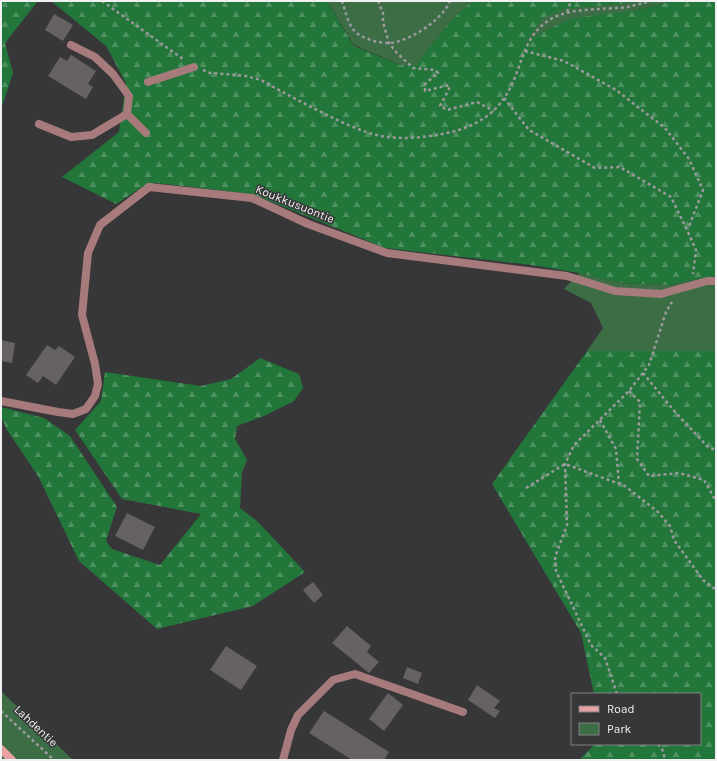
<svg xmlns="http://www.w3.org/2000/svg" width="717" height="761" viewBox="0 0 717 761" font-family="Karla,sans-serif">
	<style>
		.green { fill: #3c6d45 }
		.forest { fill: url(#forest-firs) }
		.building { fill: #666261 }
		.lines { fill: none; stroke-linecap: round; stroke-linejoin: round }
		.path { stroke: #9b9a9c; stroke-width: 2.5; stroke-dasharray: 3 3; stroke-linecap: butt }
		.lane { stroke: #a77b7c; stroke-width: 8 }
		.street { stroke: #a77b7c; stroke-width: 8 }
		.secondary { stroke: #e7a1a3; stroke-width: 8 }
		.labels { text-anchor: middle; stroke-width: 3; stroke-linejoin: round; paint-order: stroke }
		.street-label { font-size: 12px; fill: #f1f0f2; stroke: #373638 }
	</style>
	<defs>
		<pattern id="forest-firs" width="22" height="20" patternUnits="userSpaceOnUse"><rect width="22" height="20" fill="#23763a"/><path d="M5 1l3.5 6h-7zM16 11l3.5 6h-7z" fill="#4e9061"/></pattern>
	</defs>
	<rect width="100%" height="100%" fill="#373638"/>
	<g class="green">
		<polygon points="327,1 672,1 638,10 554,26 525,42 417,65 400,65 354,45"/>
		<polygon points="579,273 620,283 668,285 716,276 716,353 587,351 603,328 591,303 564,289"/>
		<polygon points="1,691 73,760 1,760"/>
	</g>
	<g class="forest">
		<polygon points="1,1 38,1 5,43 13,73 1,109"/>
		<path d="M51,1h276l27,45 46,19h17c18,-25 32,-45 56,-64h162l-6,2 -66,6 -20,9 -17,23 28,-15 20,-8 64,-8 34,-9h44v275l-48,9 -48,-2 -41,-10 -48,-8 -146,-17 -133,-54 -96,-11 -12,3 -28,18 -54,-27 57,-45 7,-49 -20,-37z"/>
		<polygon points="587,351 716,351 716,760 579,760 595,744 700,744 700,694 594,694 581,633 492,484"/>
		<polygon points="260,358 299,374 303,388 294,401 264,416 237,426 235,439 247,460 242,472 240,508 257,521 305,572 253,606 157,629 79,561 38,476 7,430 1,417 1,407 44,418 70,436 117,507 106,541 112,549 160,565 201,514 122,499 75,430 101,401 105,372 201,386 231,379"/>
	</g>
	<g class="building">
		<polygon points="54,14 73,25 63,41 45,30"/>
		<polygon points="71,55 96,71 88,84 93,87 86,99 48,76 60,57 67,61"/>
		<polygon points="1,340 15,343 12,363 1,361"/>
		<polygon points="47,345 55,350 59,346 75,357 56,385 43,376 38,383 26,375"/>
		<polygon points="127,513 155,527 143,550 115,536"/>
		<polygon points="313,582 323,595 314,603 303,590"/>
		<polygon points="347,626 371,646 367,652 379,662 369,673 332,643"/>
		<polygon points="226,646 257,666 241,690 210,670"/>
		<polygon points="407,667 422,673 418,684 403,678"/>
		<polygon points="477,685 500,701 494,708 500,711 495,718 468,700"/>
		<polygon points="388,693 403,705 384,731 369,719"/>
		<polygon points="324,711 389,752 384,760 352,760 309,733"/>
	</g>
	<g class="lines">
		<g class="path">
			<polyline points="102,1 183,59"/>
			<path d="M342,1c4,11 6,26 16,33 8,5 20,9 30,9 19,0 55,-23 62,-42"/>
			<polyline points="378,1 383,13 383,22 389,43 395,51 413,68 435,70 438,73 425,84 425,91 449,85 449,89 440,106 447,110 477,102 494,111"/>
			<polyline points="567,12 571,1"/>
			<polyline points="525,51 564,61 616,90 665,128 689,159 703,190 688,229"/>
			<path d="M203,70l7,3 36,3 15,4c21,12 42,23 64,34 14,7 29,14 44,19 25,8 53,5 78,0 23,-5 44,-15 57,-35 19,-26 16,-61 47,-79 21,-12 53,-9 77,-12 8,-2 15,-4 23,-6"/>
			<polyline points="504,98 529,130 595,168 620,167 671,197 687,230 696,250 693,274"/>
			<polyline points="643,373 675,412 708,447 716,450"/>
			<polyline points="629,391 640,402 637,459 649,476 679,473 704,480 716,501"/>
			<polyline points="600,420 616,449 619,484"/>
			<polyline points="526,488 565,464 625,486 658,512 670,526 674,540 703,580 716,590"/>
			<polyline points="617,694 605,658 591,645 556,571 555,557 567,525 565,464 574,445 629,391 649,365 666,312 672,302"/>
			<polyline points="1,711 54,760"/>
			<polyline points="658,744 663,751 665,760"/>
		</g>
		<g class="lane">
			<polyline points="71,45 95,57 113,74 129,96 127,114 146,133"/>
			<polyline points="148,82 194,67"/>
			<polyline points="39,124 71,137 92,135 127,114"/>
			<polyline points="149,187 252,198 308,224 387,253 567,276 615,291 661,294 707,281 716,281"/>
			<polyline points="283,760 291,730 298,715 333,680 355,674 463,712"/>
		</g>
		<polyline class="street" points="1,401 58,412 73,414 86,409 95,396 98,384 95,364 82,315 88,253 100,225 149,187"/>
		<polyline class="secondary" points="1,749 12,760"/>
	</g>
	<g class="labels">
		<g class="street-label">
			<text transform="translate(295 204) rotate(22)" y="4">Koukkusuontie</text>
			<text transform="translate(36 726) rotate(43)" y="4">Lahdentie</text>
		</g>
	</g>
	<rect width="717" height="761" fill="none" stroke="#f1f0f2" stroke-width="4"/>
	<rect x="571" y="693" width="130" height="52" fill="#373638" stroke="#818082"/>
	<rect x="579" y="706" width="20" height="6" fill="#e7a1a3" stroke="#818082"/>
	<text x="607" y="713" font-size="12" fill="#f1f0f2">Road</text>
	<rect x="579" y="723" width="20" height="12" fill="#3c6d45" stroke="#818082"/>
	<text x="607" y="733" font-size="12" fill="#f1f0f2">Park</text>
</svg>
